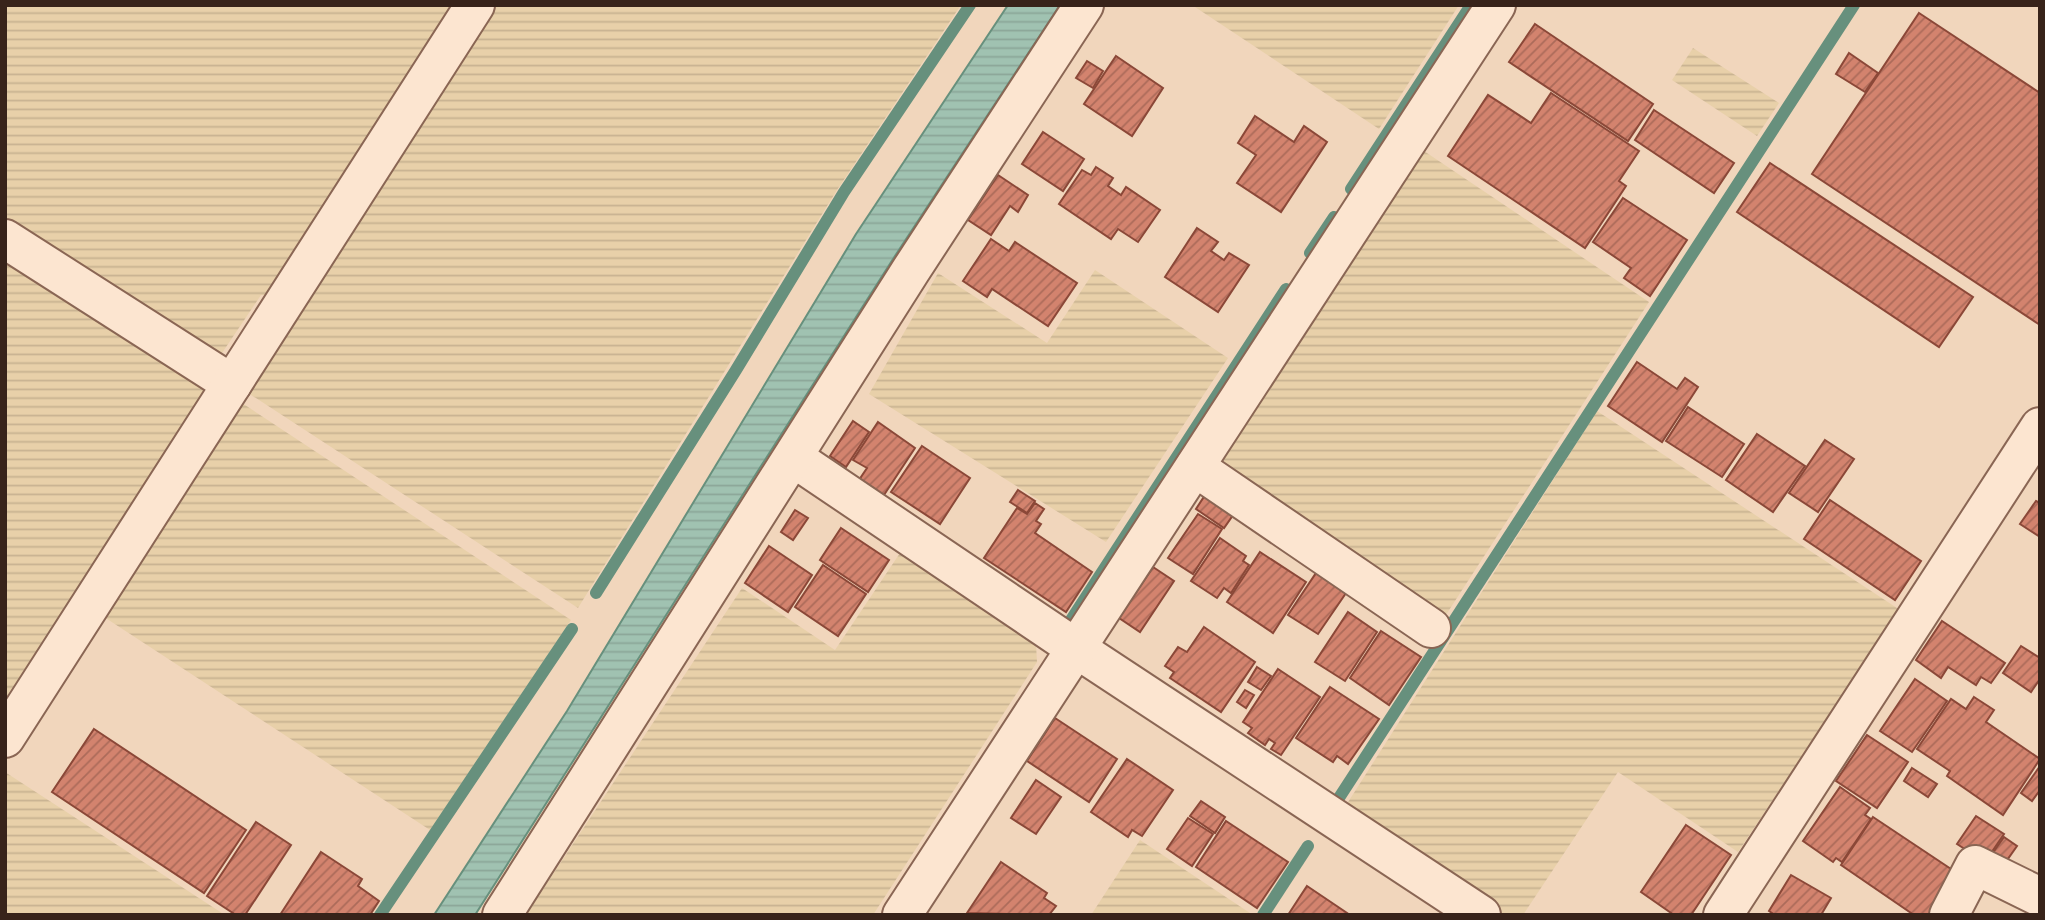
<svg xmlns="http://www.w3.org/2000/svg" width="2045" height="920" viewBox="0 0 2045 920" font-family="Bitter,serif">
	<style>
		.farmland { fill: url(#farmland-rules) }
		.water { fill: url(#water-rules); stroke: #67907d; stroke-width: 2 }
		.lines { fill: none; stroke-linecap: round; stroke-linejoin: round }
		.stream { stroke: #67907d; stroke-width: 12 }
		.building { fill: url(#building-hatch); stroke: #8b4838; stroke-width: 2 }
		.minor-casing { stroke: #8a6654; stroke-width: 42 }
		.minor { stroke: #fce5d0; stroke-width: 38 }
	</style>
	<defs>
		<pattern id="farmland-rules" width="6" height="5" patternUnits="userSpaceOnUse" patternTransform="scale(1.75)"><rect width="6" height="5" fill="#e8d0a9"/><path d="M0 2.5h6" fill="none" stroke="#c8b291"/></pattern>
		<pattern id="water-rules" width="6" height="5" patternUnits="userSpaceOnUse" patternTransform="scale(1.75)"><rect width="6" height="5" fill="#a0c2b1"/><path d="M0 2.5h6" fill="none" stroke="#8ba698"/></pattern>
		<pattern id="building-hatch" width="6" height="6" patternUnits="userSpaceOnUse" patternTransform="scale(1.75)"><rect width="6" height="6" fill="#d3836e"/><path d="M-1 1l2-2M0 6l6-6M5 7l2-2" fill="none" stroke="#ac6b5a"/></pattern>
	</defs>
	<rect width="100%" height="100%" fill="#f1d6bc"/>
	<g class="farmland">
		<polygon points="5,5 458,5 272,295 261,295 218,359 5,231"/>
		<polygon points="494,5 961,5 837,190 578,608 245,391"/>
		<polygon points="1192,5 1459,5 1379,129"/>
		<polygon points="1693,48 1779,103 1757,136 1672,80"/>
		<polygon points="1421,149 1649,302 1442,621 1213,467"/>
		<polygon points="5,252 202,380 205,398 5,707"/>
		<polygon points="1095,270 1228,358 1106,542 869,394 938,273 1047,343"/>
		<polygon points="239,401 571,620 430,830 101,615"/>
		<polygon points="1597,411 1900,610 1738,852 1618,772 1523,915 1505,915 1343,810"/>
		<polygon points="900,553 1036,644 1037,662 873,915 526,915 742,588 835,650"/>
		<polygon points="5,772 225,915 5,915"/>
		<polygon points="1140,840 1253,915 1091,915"/>
	</g>
	<polygon class="water" points="1008,5 1060,5 893,259 475,915 434,915 567,711 856,234"/>
	<g class="lines">
		<g class="stream">
			<polyline points="1351,189 1471,5"/>
			<polyline points="1310,253 1334,217"/>
			<polyline points="596,593 736,370 844,192 970,5"/>
			<polyline points="1069,623 1286,289"/>
			<polyline points="1335,804 1854,5"/>
			<polyline points="380,915 572,629"/>
			<polyline points="1263,915 1308,846"/>
		</g>
	</g>
	<g class="building">
		<polygon points="1919,13 2040,93 2040,325 1812,174"/>
		<polygon points="1535,24 1653,104 1628,141 1509,62"/>
		<polygon points="1849,53 1878,73 1865,92 1836,74"/>
		<polygon points="1116,56 1163,88 1132,136 1084,104"/>
		<polygon points="1087,61 1103,71 1093,88 1076,78"/>
		<polygon points="1551,93 1639,151 1619,181 1626,186 1585,248 1448,156 1488,95 1531,123"/>
		<polygon points="1654,110 1734,163 1714,193 1635,140"/>
		<polygon points="1255,116 1294,142 1304,126 1327,142 1281,212 1237,183 1256,155 1238,143"/>
		<polygon points="1043,132 1084,159 1063,191 1022,164"/>
		<polygon points="1770,163 1973,297 1939,347 1737,212"/>
		<polygon points="1096,167 1113,178 1108,186 1121,195 1126,187 1160,210 1138,242 1118,229 1111,239 1059,204 1082,170 1091,175"/>
		<polygon points="998,175 1028,195 1018,212 1010,206 991,235 968,220"/>
		<polygon points="1623,198 1687,240 1650,296 1624,278 1631,268 1593,242"/>
		<polygon points="1197,228 1218,242 1211,251 1224,260 1229,253 1249,265 1218,312 1165,277"/>
		<polygon points="991,239 1009,251 1015,242 1077,283 1048,326 992,289 987,297 963,281"/>
		<polygon points="1637,362 1677,389 1685,378 1698,387 1662,442 1608,406"/>
		<polygon points="1688,407 1744,444 1722,477 1666,441"/>
		<polygon points="853,421 869,432 846,467 830,456"/>
		<polygon points="878,422 915,448 882,498 857,483 867,468 853,460"/>
		<polygon points="1757,434 1805,466 1773,512 1726,480"/>
		<polygon points="1825,440 1854,459 1818,512 1789,493"/>
		<polygon points="922,446 970,478 940,524 891,492"/>
		<polygon points="1209,489 1238,508 1224,528 1196,509"/>
		<polygon points="1018,490 1035,501 1027,513 1010,502"/>
		<polygon points="1830,500 1921,561 1895,600 1804,539"/>
		<polygon points="2036,501 2040,503 2040,537 2020,524"/>
		<polygon points="1035,503 1044,509 1036,521 1041,524 1035,533 1092,572 1066,612 984,558 1017,508 1027,514"/>
		<polygon points="795,510 808,518 793,540 781,532"/>
		<polygon points="1198,514 1222,529 1193,574 1168,558"/>
		<polygon points="841,528 889,560 868,592 820,560"/>
		<polygon points="1220,538 1246,556 1243,561 1249,565 1231,593 1224,588 1217,598 1191,581"/>
		<polygon points="769,546 812,575 788,612 745,583"/>
		<polygon points="1260,552 1306,582 1273,633 1227,602"/>
		<polygon points="823,565 866,594 838,636 795,607"/>
		<polygon points="1153,567 1174,581 1140,632 1119,618"/>
		<polygon points="1316,573 1346,593 1318,634 1288,615"/>
		<polygon points="1348,612 1377,632 1345,681 1315,662"/>
		<polygon points="1942,621 2005,663 1991,683 1981,677 1976,685 1948,667 1941,678 1916,660"/>
		<polygon points="1204,627 1255,662 1221,712 1170,678 1174,672 1165,666 1178,647 1187,652"/>
		<polygon points="1381,631 1421,657 1389,705 1350,678"/>
		<polygon points="2021,646 2040,658 2040,679 2031,692 2003,673"/>
		<polygon points="1257,667 1271,676 1261,690 1248,682"/>
		<polygon points="1278,669 1320,697 1281,755 1271,749 1275,743 1269,739 1265,745 1248,733 1252,728 1243,722"/>
		<polygon points="1915,679 1947,701 1912,752 1880,731"/>
		<polygon points="1330,687 1379,719 1348,764 1337,756 1333,762 1296,738"/>
		<polygon points="1245,690 1254,695 1246,708 1237,702"/>
		<polygon points="1974,697 1994,710 1986,722 2040,759 2003,815 1947,776 1950,771 1917,749 1951,699 1966,709"/>
		<polygon points="1055,718 1117,759 1089,802 1027,761"/>
		<polygon points="94,729 246,830 204,893 52,792"/>
		<polygon points="1867,735 1908,762 1877,808 1836,781"/>
		<polygon points="1127,759 1173,790 1142,836 1132,830 1128,837 1091,812"/>
		<polygon points="2040,766 2040,790 2032,801 2021,793"/>
		<polygon points="1912,768 1937,784 1928,797 1904,781"/>
		<polygon points="1036,780 1061,797 1036,834 1011,818"/>
		<polygon points="1840,787 1870,808 1865,815 1871,819 1842,862 1836,858 1833,862 1803,841"/>
		<polygon points="1201,801 1225,817 1215,833 1190,816"/>
		<polygon points="1976,816 2004,834 1985,862 1957,844"/>
		<polygon points="1873,817 1957,873 1929,915 1914,915 1841,865"/>
		<polygon points="1188,818 1213,834 1192,866 1167,849"/>
		<polygon points="1226,821 1288,862 1257,908 1196,867"/>
		<polygon points="256,822 291,845 245,915 236,915 207,896"/>
		<polygon points="1686,825 1731,855 1691,915 1674,915 1641,892"/>
		<polygon points="2004,837 2017,846 2005,863 1992,854"/>
		<polygon points="321,852 362,879 358,886 379,901 370,915 280,915"/>
		<polygon points="1001,862 1047,893 1044,898 1056,906 1049,915 967,913"/>
		<polygon points="1791,875 1831,898 1821,915 1775,915 1769,911"/>
		<polygon points="1307,886 1350,915 1288,915"/>
	</g>
	<g class="lines">
		<defs>
			<g id="minor">
				<polyline points="5,239 232,384"/>
				<polyline points="794,458 1077,649 1481,915"/>
				<polyline points="1195,467 1431,628"/>
				<polyline points="5,738 475,5"/>
				<polyline points="502,915 911,270 1084,5"/>
				<polyline points="902,915 1496,5"/>
				<polyline points="1723,915 2040,427"/>
				<polyline points="1949,915 1975,865 2040,897"/>
			</g>
		</defs>
		<use href="#minor" class="minor-casing"/>
		<use href="#minor" class="minor"/>
	</g>
	<rect width="2045" height="920" fill="none" stroke="#38231a" stroke-width="14"/>
</svg>
